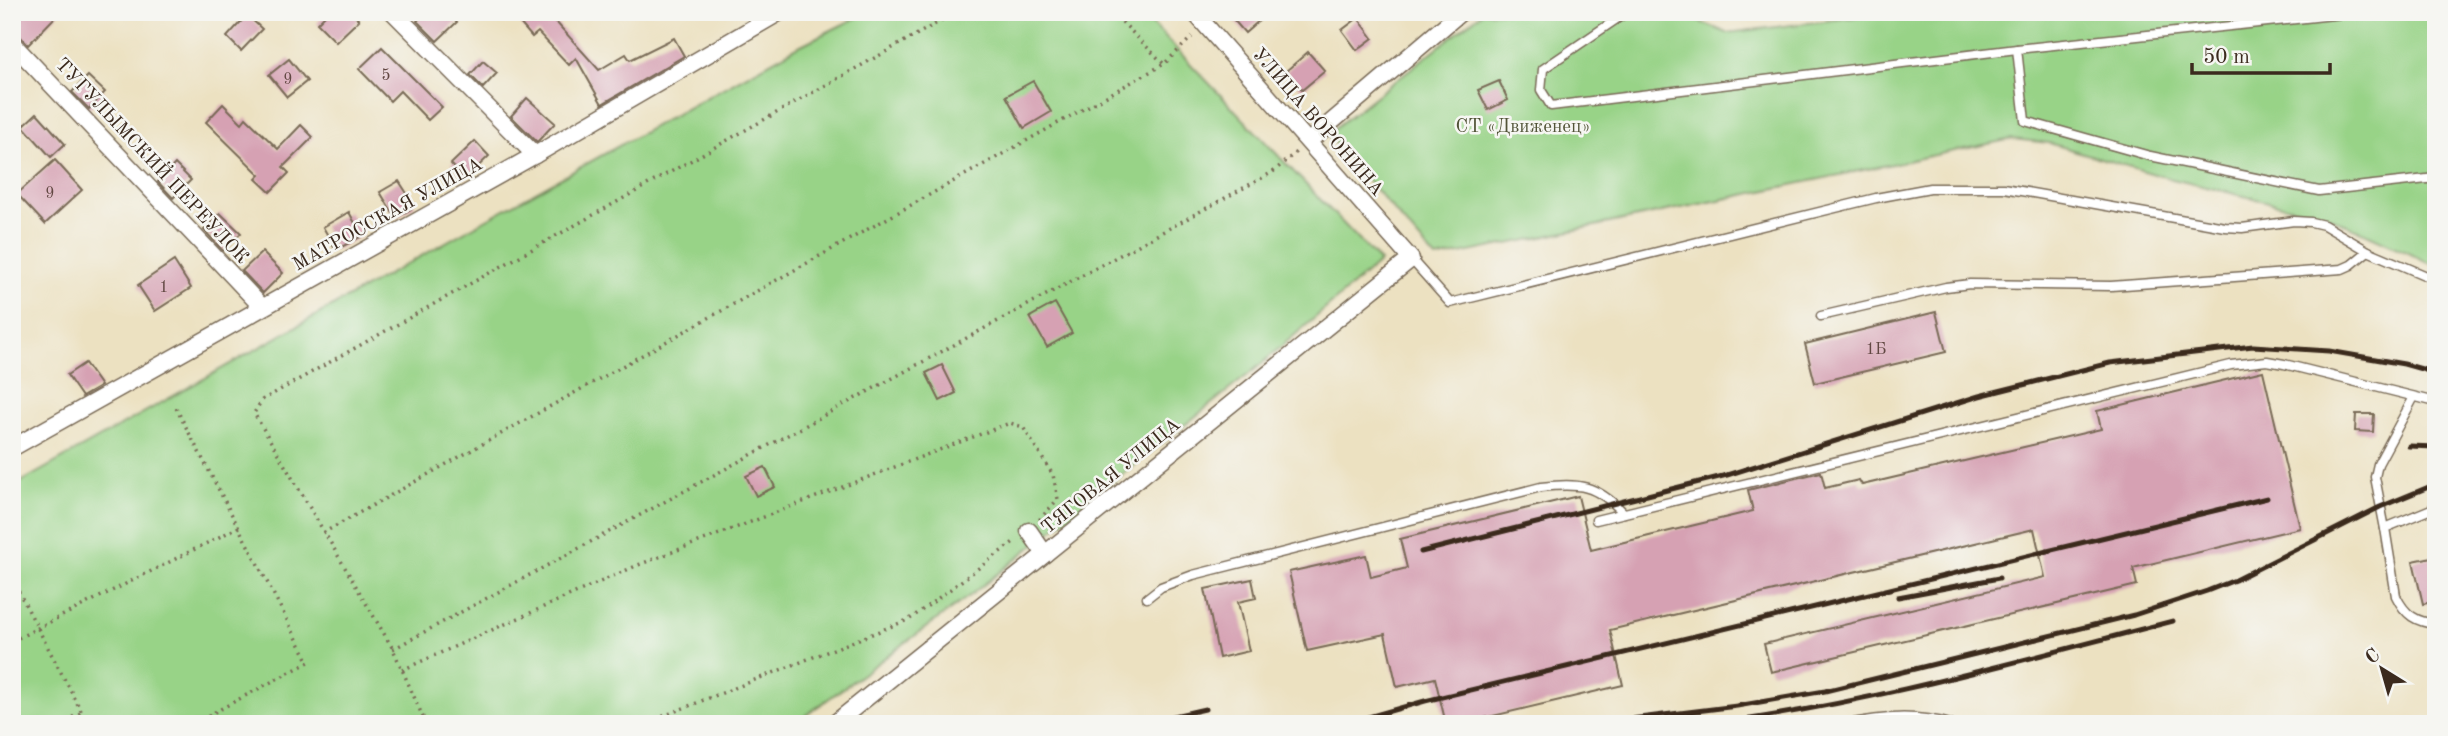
<svg xmlns="http://www.w3.org/2000/svg" width="2448" height="736" viewBox="0 0 2448 736" font-family="'Old Standard TT',serif">
	<style>
		.green { fill: #98d387; stroke: #6a7e52; stroke-width: 2 }
		.building { fill: #d6a1b3 }
		.lines { fill: none; stroke-linecap: round; stroke-linejoin: round }
		.lane-casing { stroke: #796a57; stroke-width: 11 }
		.street-casing { stroke: #796a57; stroke-width: 19 }
		.path { stroke: #796a57; stroke-width: 3.5; stroke-dasharray: 2 5; stroke-linecap: butt }
		.lane { stroke: #fff; stroke-width: 8 }
		.street { stroke: #fff; stroke-width: 16 }
		.rail { stroke: #3b2a1e; stroke-width: 5 }
		.labels { text-anchor: middle; stroke-width: 5; stroke-linejoin: round; paint-order: stroke }
		.number-label { font-size: 16px; fill: #624843 }
		.street-label { font-size: 19px; fill: #3b2a1e; stroke: #f6f6f2 }
		.park-label { font-size: 19px; fill: #525438; stroke: #f6f6f2 }
	</style>
	<rect width="100%" height="100%" fill="#f6f6f2"/>
	<filter id="ink" filterUnits="userSpaceOnUse"><feTurbulence type="fractalNoise" baseFrequency=".0143" numOctaves="2"/><feDisplacementMap in="SourceGraphic" scale="14" xChannelSelector="R" yChannelSelector="G"/><feConvolveMatrix kernelMatrix="1 2 1 2 8 2 1 2 1" color-interpolation-filters="sRGB"/></filter>
	<filter id="wash" filterUnits="userSpaceOnUse"><feTurbulence type="fractalNoise" baseFrequency=".00686" numOctaves="4" result="noise"/><feDisplacementMap in="SourceGraphic" scale="28" xChannelSelector="R" yChannelSelector="G"/><feGaussianBlur stdDeviation="1.57" result="paint"/><feColorMatrix in="noise" values="0 0 0 0 0 0 0 0 0 0 0 0 0 0 0 0 0 1.4 0 .05"/><feComposite in="paint" operator="in"/></filter>
	<g filter="url(#wash)">
		<rect width="100%" height="100%" fill="#ece1c1"/>
		<g class="green">
			<polygon points="868,12 1141,12 1380,262 1254,370 972,594 794,724 12,724 12,487 485,220 801,45"/>
			<polygon points="1483,12 1676,12 1727,33 1898,12 2436,12 2436,266 2328,216 2168,178 2049,143 2012,139 1436,259 1327,134"/>
		</g>
		<g id="blocks">
			<g class="building">
				<polygon points="25,12 60,12 28,45 19,35 12,33 12,25"/>
				<polygon points="328,12 351,12 359,20 336,42 317,23"/>
				<polygon points="426,12 447,12 457,22 437,41 417,21"/>
				<polygon points="530,12 547,12 599,70 626,54 630,60 674,38 684,56 602,104 576,58 569,65 538,32 532,37 519,22"/>
				<polygon points="1227,12 1269,12 1245,33"/>
				<polygon points="247,15 262,29 241,51 227,37"/>
				<polygon points="1358,18 1373,38 1357,50 1342,30"/>
				<polygon points="382,47 442,107 428,120 400,91 390,101 359,69"/>
				<polygon points="1308,52 1325,71 1302,90 1286,71"/>
				<polygon points="289,59 307,81 287,97 269,75"/>
				<polygon points="483,61 497,73 483,88 470,75"/>
				<polygon points="88,76 105,92 89,109 72,92"/>
				<polygon points="1033,81 1051,112 1024,128 1006,96"/>
				<polygon points="1499,81 1508,100 1488,110 1478,90"/>
				<polygon points="527,98 555,123 537,142 511,116"/>
				<polygon points="223,104 242,123 246,118 278,149 301,125 313,137 283,167 289,173 270,192 256,179 260,175 206,122"/>
				<polygon points="37,113 65,144 51,157 23,126"/>
				<polygon points="475,141 489,156 465,179 451,164"/>
				<polygon points="55,160 82,190 45,224 17,194"/>
				<polygon points="175,164 191,180 173,198 158,182"/>
				<polygon points="399,181 415,206 396,218 380,192"/>
				<polygon points="349,212 362,236 336,250 323,227"/>
				<polygon points="220,213 241,233 223,251 204,230"/>
				<polygon points="262,252 283,273 263,293 242,271"/>
				<polygon points="174,261 191,288 155,311 138,285"/>
				<polygon points="1055,303 1072,333 1047,347 1030,317"/>
				<polygon points="1936,312 1946,352 1815,383 1805,344"/>
				<polygon points="85,363 101,386 82,397 67,375"/>
				<polygon points="942,365 956,393 940,401 926,373"/>
				<polygon points="2263,371 2300,528 2133,568 2137,585 1771,672 1764,644 2045,577 2034,529 1610,630 1623,685 1459,724 1446,724 1435,678 1397,687 1385,634 1307,651 1289,572 1366,555 1371,577 1407,568 1400,539 1578,496 1591,550 1753,511 1748,490 1821,472 1825,488 1859,480 1862,485 2101,429 2097,411"/>
				<polygon points="2356,414 2374,414 2373,432 2355,431"/>
				<polygon points="765,467 775,487 756,496 746,476"/>
				<polygon points="2432,557 2434,566 2436,565 2436,601 2423,604 2413,561"/>
				<polygon points="1252,579 1256,598 1238,602 1249,651 1219,658 1205,589"/>
			</g>
		</g>
	</g>
	<g filter="url(#ink)">
		<use href="#blocks" fill-opacity="0" stroke="#796a57" stroke-width="2"/>
		<g class="lines">
			<defs>
				<g id="lane">
					<polyline points="1627,12 1543,69 1541,90 1551,106 2017,49 2361,12"/>
					<polyline points="2017,49 2025,121 2150,156 2319,191 2436,178"/>
					<polyline points="1411,259 1450,303 1876,198 1930,188 2004,188 2225,227 2242,228 2294,221 2311,222 2324,225 2368,251"/>
					<polyline points="1821,316 1946,287 1970,284 2111,286 2342,269 2351,265 2368,251 2436,280"/>
					<path d="M2436,507l-51,21 11,68c9,19 20,26 40,28"/>
					<polyline points="1596,520 2231,365 2267,361 2284,364 2436,402"/>
					<polyline points="2385,529 2375,477 2378,464 2414,397"/>
					<path d="M1147,598l14,-11 32,-12 348,-88c39,-4 54,-3 83,26"/>
					<path d="M1848,724c34,-7 68,-10 102,0"/>
				</g>
				<g id="street">
					<polyline points="393,12 535,155"/>
					<polyline points="12,43 262,307"/>
					<polyline points="1309,141 1461,12"/>
					<polyline points="12,448 535,155 780,12"/>
					<polyline points="1029,531 1045,554"/>
					<polyline points="834,724 1411,259 1194,12"/>
				</g>
			</defs>
			<use href="#lane" class="lane-casing"/>
			<use href="#street" class="street-casing"/>
			<g class="path">
				<polyline points="1112,12 1164,64"/>
				<polyline points="176,408 309,662 192,724"/>
				<polyline points="323,533 1164,64 1192,37"/>
				<polyline points="12,579 88,724"/>
				<polyline points="12,641 239,527"/>
				<polyline points="393,649 1273,172 1297,151"/>
				<polyline points="402,670 638,565 1010,423 1023,427 1053,475 1058,499 1039,520"/>
				<polyline points="60,724 82,712"/>
				<polyline points="426,724 393,649 254,413 262,400 957,12"/>
				<polyline points="643,724 910,619 1015,541"/>
			</g>
			<use href="#lane" class="lane"/>
			<use href="#street" class="street"/>
			<g class="rail">
				<polyline points="2409,446 2436,447"/>
				<polyline points="1421,552 1727,475 1979,396 2110,363 2253,346 2329,351 2404,364 2436,373"/>
				<polyline points="1898,597 1999,578"/>
				<polyline points="1139,724 1205,709"/>
				<polyline points="1344,724 1425,701 2267,498"/>
				<polyline points="1590,724 1737,706 1825,691 2134,615 2207,591 2235,580 2380,507 2436,484"/>
				<path d="M1714,724c155,-20 307,-64 459,-103"/>
			</g>
		</g>
	</g>
	<g class="labels">
		<g class="number-label">
			<text x="386" y="80">5</text>
			<text x="288" y="84">9</text>
			<text x="50" y="198">9</text>
			<text x="164" y="292">1</text>
			<text x="1876" y="354">1Б</text>
		</g>
		<g class="street-label">
			<text transform="translate(1319 121) rotate(49)" y="7">УЛИЦА ВОРОНИНА</text>
			<text transform="translate(153 160) rotate(47)" y="7">ТУГУЛЫМСКИЙ ПЕРЕУЛОК</text>
			<text transform="translate(387 213) rotate(-29)" y="7">МАТРОССКАЯ УЛИЦА</text>
			<text transform="translate(1110 475) rotate(-39)" y="7">ТЯГОВАЯ УЛИЦА</text>
		</g>
		<g class="park-label">
			<text x="1523" y="132">СТ «Движенец»</text>
		</g>
	</g>
	<rect width="2448" height="736" fill="none" stroke="#f6f6f2" stroke-width="42"/>
	<g transform="translate(2382 669) rotate(323)" stroke="#f6f6f2" stroke-width="5" paint-order="stroke">
	<path d="M0-5L12 26L0 18L-12 26Z" fill="#3b2a1e"/>
	<text y="-10" font-size="19" font-weight="bold" text-anchor="middle" fill="#3b2a1e">С</text>
	</g>
	<path d="M2192 63v10h138v-10" fill="none" stroke="#3b2a1e" stroke-width="3.5"/>
	<text x="2203" y="63" font-size="21" fill="#3b2a1e" stroke="#f6f6f2" stroke-width="5" paint-order="stroke">50 m</text>
</svg>
